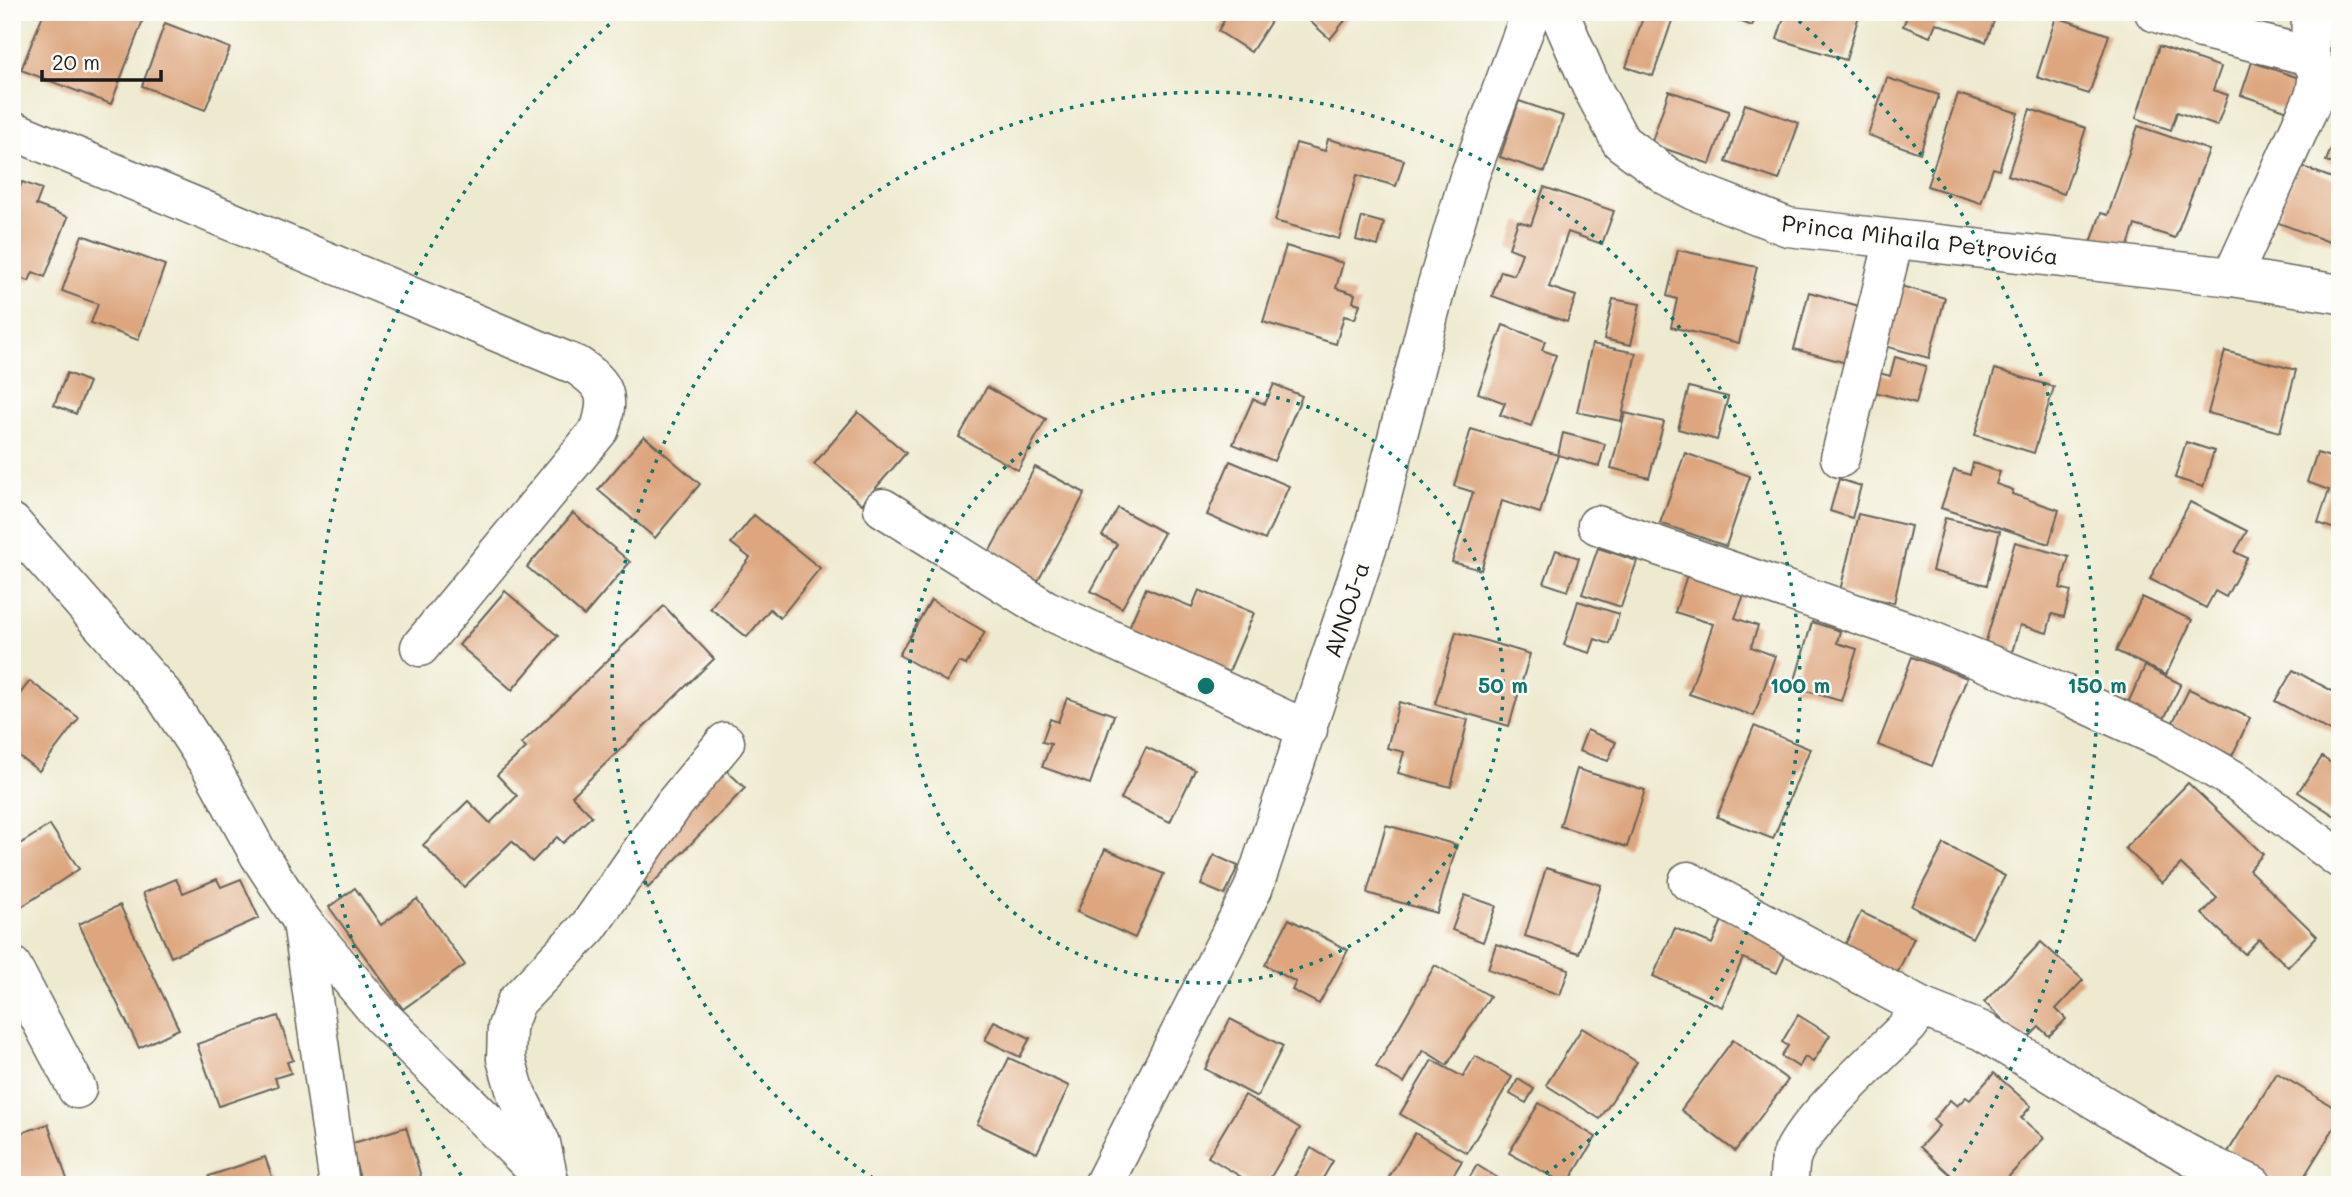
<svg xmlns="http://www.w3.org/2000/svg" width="2352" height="1197" viewBox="0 0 2352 1197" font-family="Mali,sans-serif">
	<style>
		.building { fill: #dda67e }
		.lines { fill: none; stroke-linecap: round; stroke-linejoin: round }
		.minor-casing { stroke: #66645b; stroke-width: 41 }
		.minor { stroke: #fff; stroke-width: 38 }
		.ring { fill: none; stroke: #0f766e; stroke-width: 3.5; stroke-dasharray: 3.5 7 }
		.labels { text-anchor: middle; stroke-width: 5; stroke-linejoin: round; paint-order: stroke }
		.street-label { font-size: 23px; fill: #1c1c1c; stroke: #fdfcf7 }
		.centre { fill: #0f766e; stroke: #fdfcf7; stroke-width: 3.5 }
		.ring-label { font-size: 21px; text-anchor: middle; font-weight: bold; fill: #0f766e; stroke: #fdfcf7; stroke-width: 5; stroke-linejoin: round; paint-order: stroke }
	</style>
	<rect width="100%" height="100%" fill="#fdfcf7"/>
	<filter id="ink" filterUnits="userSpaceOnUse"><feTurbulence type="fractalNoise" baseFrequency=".0143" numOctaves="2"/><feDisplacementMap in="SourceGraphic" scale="14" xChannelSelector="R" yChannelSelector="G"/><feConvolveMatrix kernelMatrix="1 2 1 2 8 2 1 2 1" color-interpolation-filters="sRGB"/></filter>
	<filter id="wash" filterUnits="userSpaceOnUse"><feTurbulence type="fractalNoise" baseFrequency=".00686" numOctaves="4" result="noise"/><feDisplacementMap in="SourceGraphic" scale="28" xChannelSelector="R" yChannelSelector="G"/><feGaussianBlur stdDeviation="1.57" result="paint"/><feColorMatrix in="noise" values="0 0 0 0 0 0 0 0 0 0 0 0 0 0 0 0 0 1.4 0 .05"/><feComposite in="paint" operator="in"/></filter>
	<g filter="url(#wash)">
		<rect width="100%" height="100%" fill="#eeead0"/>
		<g id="blocks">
			<g class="building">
				<polygon points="44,12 146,12 111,104 21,70"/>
				<polygon points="1218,12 1277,12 1251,52 1218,31 1226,17"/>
				<polygon points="1308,12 1352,12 1330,39 1304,16"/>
				<polygon points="1645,12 1675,12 1653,76 1626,67"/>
				<polygon points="1716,12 1758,12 1752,26"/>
				<polygon points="1786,12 1860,12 1846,60 1777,39"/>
				<polygon points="1909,12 1994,12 1997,13 1986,42 1936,23 1930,37 1903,26"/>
				<polygon points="2056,17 2109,35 2089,94 2037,77"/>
				<polygon points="165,23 230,48 205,110 142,86"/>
				<polygon points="2159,46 2221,67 2213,90 2228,95 2217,126 2177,112 2171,130 2136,118"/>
				<polygon points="2252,62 2302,79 2291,112 2241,95"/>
				<polygon points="1887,78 1939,95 1920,153 1868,135"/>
				<polygon points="1669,91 1729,111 1710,164 1651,144"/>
				<polygon points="1958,94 2018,113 1999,170 1993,168 1981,203 1927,186"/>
				<polygon points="1519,101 1563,116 1545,172 1500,157"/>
				<polygon points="1745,104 1799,123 1779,180 1726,162"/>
				<polygon points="2030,109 2086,128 2064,194 2008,175"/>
				<polygon points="2138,126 2209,150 2175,238 2135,225 2124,258 2090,246 2101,213 2108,215"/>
				<polygon points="2340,126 2340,166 2326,161"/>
				<polygon points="1328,139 1404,160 1396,186 1357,175 1339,239 1275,221 1296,143 1325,151"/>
				<polygon points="2298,165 2340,181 2340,246 2276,222"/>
				<polygon points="22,182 42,189 36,205 68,217 45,277 33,272 29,281 12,275 12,197 16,198"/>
				<polygon points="1544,187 1614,211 1602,244 1568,232 1549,287 1576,296 1567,322 1492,296 1501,271 1514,275 1522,253 1509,248 1518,221 1531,225"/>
				<polygon points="1362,217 1384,223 1378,246 1356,240"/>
				<polygon points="82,235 165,265 138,340 91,323 98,304 62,291"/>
				<polygon points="1286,246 1343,263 1336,288 1355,294 1353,302 1360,304 1355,319 1344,316 1336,344 1263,322"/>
				<polygon points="1678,250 1757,267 1739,343 1671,327 1677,299 1667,296"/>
				<polygon points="1897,285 1945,298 1929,358 1881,345"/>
				<polygon points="1809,292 1873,310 1858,366 1794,349"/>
				<polygon points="1613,299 1640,304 1631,345 1604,339"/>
				<polygon points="1503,325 1545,341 1542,350 1556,355 1531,426 1500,415 1505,403 1478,393"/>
				<polygon points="1592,344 1636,353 1621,421 1577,412"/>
				<polygon points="2225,351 2296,370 2280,432 2208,413"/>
				<polygon points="1895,357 1926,366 1916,403 1860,388 1866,369 1890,376"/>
				<polygon points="1995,369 2054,387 2034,453 1975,435"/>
				<polygon points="67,373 89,382 76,414 54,405"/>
				<polygon points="1274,384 1302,396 1274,461 1233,444 1253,399 1265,404"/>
				<polygon points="987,387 1046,419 1018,470 959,437"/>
				<polygon points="1689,387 1728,397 1717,440 1678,429"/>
				<polygon points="858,412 906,453 862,504 814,464"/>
				<polygon points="1625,413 1664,422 1649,478 1611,468"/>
				<polygon points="1471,429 1558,455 1540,513 1502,501 1481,570 1452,562 1473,492 1454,486"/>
				<polygon points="1563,433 1605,444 1599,466 1558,455"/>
				<polygon points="644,436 700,484 655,538 598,490"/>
				<polygon points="2186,442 2214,451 2203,487 2175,478"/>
				<polygon points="1685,453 1750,476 1726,546 1660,523"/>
				<polygon points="2317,453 2340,460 2340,531 2318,523 2329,490 2307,482"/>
				<polygon points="1230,461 1289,486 1265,540 1207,515"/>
				<polygon points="1973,463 2000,472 1996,484 2013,490 2012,494 2059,510 2049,544 1941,508 1954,470 1970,475"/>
				<polygon points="1035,467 1085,493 1037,583 987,556"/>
				<polygon points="1839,479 1861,486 1852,518 1830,511"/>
				<polygon points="2190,502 2247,531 2235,552 2247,558 2226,597 2215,591 2206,608 2150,579"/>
				<polygon points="1118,508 1164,533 1122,608 1091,591 1117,544 1102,536"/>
				<polygon points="573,513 630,562 584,616 527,567"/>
				<polygon points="1858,514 1911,526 1894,603 1840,591"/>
				<polygon points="754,515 820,568 780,618 770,609 747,637 710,608 750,558 731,543"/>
				<polygon points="1945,518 2000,531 1987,585 1932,571"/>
				<polygon points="2015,542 2069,557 2060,588 2071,591 2064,617 2052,614 2047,633 2020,625 2012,652 1985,644"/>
				<polygon points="1598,548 1637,561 1621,607 1582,594"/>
				<polygon points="1556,550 1579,558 1568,591 1544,583"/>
				<polygon points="1687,575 1744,595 1735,618 1758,626 1751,647 1775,656 1754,716 1689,694 1713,624 1675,612"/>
				<polygon points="1146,588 1192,607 1199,590 1254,613 1225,681 1124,639"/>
				<polygon points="505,591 558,636 512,690 459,645"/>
				<polygon points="2142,597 2192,620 2166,675 2116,651"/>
				<polygon points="931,600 985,632 966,665 959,662 947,682 899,655"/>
				<polygon points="1578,601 1619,614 1610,644 1595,639 1590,653 1564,645"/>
				<polygon points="664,606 714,659 572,796 592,816 563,843 557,837 532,862 512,841 464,887 423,845 468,801 490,823 517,796 497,775 526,748 521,744"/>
				<polygon points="1812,622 1840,631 1837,643 1857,649 1841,701 1793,687"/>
				<polygon points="1456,632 1530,654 1509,726 1435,704"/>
				<polygon points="1912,657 1967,678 1932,766 1878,745"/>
				<polygon points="2145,666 2181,684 2161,725 2126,707"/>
				<polygon points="2293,670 2340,695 2340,727 2336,734 2275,701"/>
				<polygon points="30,681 79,718 39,771 12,751 12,704"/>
				<polygon points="2189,689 2250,718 2232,756 2171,726"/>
				<polygon points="1067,698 1114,715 1090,784 1042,767 1051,744 1042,742 1050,719 1058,722"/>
				<polygon points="1399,702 1468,720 1451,787 1398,773 1404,752 1387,748"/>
				<polygon points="1754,726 1810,749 1773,839 1717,817"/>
				<polygon points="1587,730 1616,742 1608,761 1579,751"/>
				<polygon points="1146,747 1195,770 1170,822 1121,799"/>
				<polygon points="2322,757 2340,769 2338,818 2298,792"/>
				<polygon points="723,767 745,788 648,888 635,875"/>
				<polygon points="1577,769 1645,790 1627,847 1560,826"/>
				<polygon points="2188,783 2263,854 2249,870 2317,936 2288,967 2259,939 2245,954 2202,914 2217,898 2181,864 2162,883 2125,848"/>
				<polygon points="50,825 79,869 18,909 12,900 12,849"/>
				<polygon points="1386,825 1457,845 1437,913 1367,893"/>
				<polygon points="1944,844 2005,876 1972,938 1911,906"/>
				<polygon points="1105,849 1164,874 1135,938 1077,912"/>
				<polygon points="1214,855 1238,866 1225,895 1201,885"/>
				<polygon points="1546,868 1601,885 1579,953 1525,936"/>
				<polygon points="176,879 183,893 217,879 221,887 241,879 259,918 171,957 143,893"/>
				<polygon points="355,888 381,925 417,899 465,965 403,1009 329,907"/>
				<polygon points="1465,895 1496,906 1483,942 1452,930"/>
				<polygon points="120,905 179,1029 139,1048 79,924"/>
				<polygon points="1861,912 1914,938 1895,978 1841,953"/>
				<polygon points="1723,918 1789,947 1777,973 1743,958 1722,1007 1653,976 1675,928 1712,944"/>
				<polygon points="1289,919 1348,950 1319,1004 1292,990 1296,982 1265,965"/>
				<polygon points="2041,942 2083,980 2056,1009 2066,1019 2049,1036 2039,1027 2025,1041 1984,1002"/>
				<polygon points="1496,944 1569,969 1560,995 1488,969"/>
				<polygon points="1435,965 1490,996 1447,1065 1423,1050 1404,1083 1376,1067"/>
				<polygon points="1798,1015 1830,1035 1813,1062 1805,1057 1799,1067 1781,1056 1788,1046 1782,1042"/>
				<polygon points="278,1016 293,1060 287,1062 291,1073 275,1078 278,1086 219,1106 197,1044"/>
				<polygon points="1230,1019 1283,1046 1257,1097 1205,1069"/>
				<polygon points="994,1021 1030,1038 1020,1057 985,1040"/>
				<polygon points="1582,1028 1637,1062 1600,1119 1546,1085"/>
				<polygon points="1733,1040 1788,1080 1735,1151 1681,1110"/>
				<polygon points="1475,1056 1512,1077 1467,1153 1400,1114 1432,1060 1463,1077"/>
				<polygon points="1009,1058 1069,1086 1037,1153 977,1124"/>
				<polygon points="1994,1073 2031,1106 2021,1118 2044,1138 2001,1185 1942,1185 1951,1175 1920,1147 1939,1126 1933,1120 1950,1100 1957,1106 1966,1097 1970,1100"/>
				<polygon points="2277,1073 2340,1111 2340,1118 2299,1185 2282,1185 2228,1152"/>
				<polygon points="1518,1079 1534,1089 1526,1103 1510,1094"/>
				<polygon points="1245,1095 1300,1128 1266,1185 1255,1185 1208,1157"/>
				<polygon points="1539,1103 1596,1137 1567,1185 1509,1153"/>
				<polygon points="48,1124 69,1185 22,1185 12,1157 12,1136"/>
				<polygon points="406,1127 422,1180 405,1185 362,1185 350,1144"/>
				<polygon points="1415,1133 1462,1161 1447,1185 1385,1184"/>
				<polygon points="1311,1148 1333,1161 1319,1185 1295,1185 1291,1182"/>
				<polygon points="265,1157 275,1185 212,1185 209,1176"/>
				<polygon points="1477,1165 1509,1185 1465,1185"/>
			</g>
		</g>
	</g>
	<g filter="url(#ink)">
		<use href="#blocks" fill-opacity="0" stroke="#66645b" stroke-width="2"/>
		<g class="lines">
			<defs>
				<g id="minor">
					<polyline points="1559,12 1591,86 1621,142 1667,176 1695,191 1788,227 2232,277 2340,294"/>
					<polyline points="2154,12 2202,29 2310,56"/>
					<path d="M12,130l566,236c29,20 32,30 22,63l-180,218"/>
					<polyline points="2232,277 2315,94 2318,74 2310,56 2311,12"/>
					<polyline points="1840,458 1894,240"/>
					<polyline points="883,508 1045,609 1308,730"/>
					<polyline points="12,523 164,695 212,769 259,855 302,921 382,1017 551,1185"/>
					<polyline points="1597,525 1912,633 2069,696 2165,740 2239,783 2340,859"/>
					<polyline points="1688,881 1921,1007 1982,1031 2138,1126 2197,1159 2253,1185"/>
					<polyline points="302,921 339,1185"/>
					<polyline points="12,966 77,1089"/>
					<polyline points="549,1181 541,1143 516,1093 506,1059 507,1027 516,1002 589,926 674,804 725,742"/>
					<polyline points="1103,1185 1253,889 1374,527 1436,288 1469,177 1531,12"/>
					<path d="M1789,1185c0,-11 0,-22 4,-32 15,-34 88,-99 116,-128l12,-18"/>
				</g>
			</defs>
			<use href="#minor" class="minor-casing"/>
			<use href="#minor" class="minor"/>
		</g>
	</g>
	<g class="ring">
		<circle cx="1206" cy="686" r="297"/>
		<path d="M882 1184A594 594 0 1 1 1530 1184"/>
		<path d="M467 1184A891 891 0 0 1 621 14M1791 14A891 891 0 0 1 1945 1184"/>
	</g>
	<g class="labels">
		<g class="street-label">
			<text transform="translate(1920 240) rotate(7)" y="8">Princa Mihaila Petrovića</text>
			<text transform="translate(1347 610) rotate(-72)" y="8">AVNOJ-a</text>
		</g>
	</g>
	<circle cx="1206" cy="686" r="10" class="centre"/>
	<g class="ring-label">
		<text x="1503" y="693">50 m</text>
		<text x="1800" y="693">100 m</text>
		<text x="2097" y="693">150 m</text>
	</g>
	<rect width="2352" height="1197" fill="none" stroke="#fdfcf7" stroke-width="42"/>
	<path d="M42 70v10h119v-10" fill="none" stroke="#1c1c1c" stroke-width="3.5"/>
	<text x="52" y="70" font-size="21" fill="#1c1c1c" stroke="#fdfcf7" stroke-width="5" paint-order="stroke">20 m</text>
</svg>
